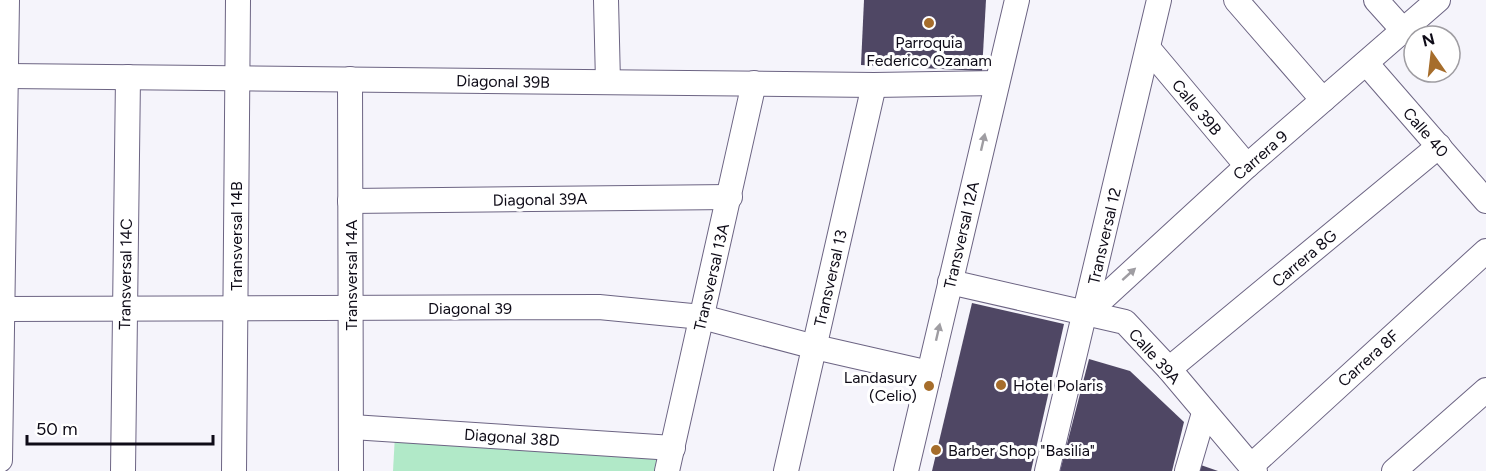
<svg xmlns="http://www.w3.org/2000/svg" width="1486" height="471" viewBox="0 0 1486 471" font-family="Figtree,sans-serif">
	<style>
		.green { fill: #b1e9c8 }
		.building { fill: #4f4764 }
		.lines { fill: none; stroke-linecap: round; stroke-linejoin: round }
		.minor-casing { stroke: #6c6483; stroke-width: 26 }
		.minor { stroke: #fff; stroke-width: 24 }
		.oneway { fill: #9f9da2 }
		.poi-dot { fill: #a66d2b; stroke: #fff; stroke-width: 2 }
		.labels { text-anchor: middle; stroke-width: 6; stroke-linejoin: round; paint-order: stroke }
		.poi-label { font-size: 16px; fill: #0e0b17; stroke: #fff; text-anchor: start }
		.street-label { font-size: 16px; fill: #0e0b17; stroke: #fff }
	</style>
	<rect width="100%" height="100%" fill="#f5f4fb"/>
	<polygon class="green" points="395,435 663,455 658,471 393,471"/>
	<g class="building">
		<polygon points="864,0 986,0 982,71 861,65"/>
		<polygon points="972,303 1064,324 1031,471 932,471"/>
		<polygon points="1089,359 1130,371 1184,422 1172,471 1060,471"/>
		<polygon points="1195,463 1218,471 1192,471"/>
	</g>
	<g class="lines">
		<defs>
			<g id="minor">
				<polyline points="606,0 608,82"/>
				<polyline points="1236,0 1323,100"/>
				<polyline points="1376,0 1403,30"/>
				<polyline points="1148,48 1247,166"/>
				<polyline points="1366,63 1486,201"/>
				<polyline points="8,76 874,85 997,83"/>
				<polyline points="350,79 351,471"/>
				<polyline points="350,201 730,197"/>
				<polyline points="950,282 1125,322 1169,369 1255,471"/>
				<polyline points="4,309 599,307 702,317 815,347 929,373"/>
				<polyline points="1086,314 1247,166 1438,0"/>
				<polyline points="1169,369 1439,146"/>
				<polyline points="352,427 673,448"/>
				<polyline points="0,460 7,0"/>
				<polyline points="1251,466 1486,251"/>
				<polyline points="123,471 128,77"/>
				<polyline points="234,471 238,0"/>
				<polyline points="667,471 754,83"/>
				<polyline points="786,471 874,85"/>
				<polyline points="906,471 1017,0"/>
				<polyline points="1047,471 1159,0"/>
				<polyline points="1187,471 1204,413"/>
				<polyline points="1394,471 1486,390"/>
			</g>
		</defs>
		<use href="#minor" class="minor-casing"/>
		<use href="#minor" class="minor"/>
	</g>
	<defs><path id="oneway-solid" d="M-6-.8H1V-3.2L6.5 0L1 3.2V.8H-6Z" transform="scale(1.5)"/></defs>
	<g class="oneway">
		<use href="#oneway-solid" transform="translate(983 142) rotate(-77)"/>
		<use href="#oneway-solid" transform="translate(1129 274) rotate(-42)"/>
		<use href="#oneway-solid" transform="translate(938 332) rotate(-77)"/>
	</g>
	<g class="poi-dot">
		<circle cx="929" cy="23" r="6"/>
		<circle cx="1001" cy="385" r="6"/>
		<circle cx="929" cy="386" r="6"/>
		<circle cx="936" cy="450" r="6"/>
	</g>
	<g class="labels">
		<g class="poi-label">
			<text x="929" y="48" text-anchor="middle">Parroquia<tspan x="929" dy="18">Federico Ozanam</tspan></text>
			<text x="917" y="383" text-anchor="end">Landasury<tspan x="917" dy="18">(Celio)</tspan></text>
			<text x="1013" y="391">Hotel Polaris</text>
			<text x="948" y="456">Barber Shop "Basilia"</text>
		</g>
		<g class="street-label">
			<text transform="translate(503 81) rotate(1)" y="6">Diagonal 39B</text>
			<text transform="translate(1197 107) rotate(50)" y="6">Calle 39B</text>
			<text transform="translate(1426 132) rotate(49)" y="6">Calle 40</text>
			<text transform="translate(1260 155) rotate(-41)" y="6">Carrera 9</text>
			<text transform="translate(540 199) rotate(-1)" y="6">Diagonal 39A</text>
			<text transform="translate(961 235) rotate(-77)" y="6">Transversal 12A</text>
			<text transform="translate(236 236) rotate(-90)" y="6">Transversal 14B</text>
			<text transform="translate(1104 236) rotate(-77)" y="6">Transversal 12</text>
			<text transform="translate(1304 258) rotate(-40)" y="6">Carrera 8G</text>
			<text transform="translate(125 274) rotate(-89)" y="6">Transversal 14C</text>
			<text transform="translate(351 275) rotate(-90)" y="6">Transversal 14A</text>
			<text transform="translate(711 277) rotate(-77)" y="6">Transversal 13A</text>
			<text transform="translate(830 278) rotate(-77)" y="6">Transversal 13</text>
			<text x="470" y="314">Diagonal 39</text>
			<text transform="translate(1155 356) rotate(48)" y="6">Calle 39A</text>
			<text transform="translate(1368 358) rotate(-42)" y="6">Carrera 8F</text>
			<text transform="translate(512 437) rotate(4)" y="6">Diagonal 38D</text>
		</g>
	</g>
	<g transform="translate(1432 54) rotate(346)"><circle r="28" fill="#ffffff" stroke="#9f9da2" stroke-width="1.5"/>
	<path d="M0-4.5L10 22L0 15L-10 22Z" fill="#a66d2b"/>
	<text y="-9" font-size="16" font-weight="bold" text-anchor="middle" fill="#0e0b17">N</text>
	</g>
	<path d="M27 435v9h186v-9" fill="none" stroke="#0e0b17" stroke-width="3"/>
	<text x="36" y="435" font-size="18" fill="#0e0b17" stroke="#ffffff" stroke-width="4.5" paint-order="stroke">50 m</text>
</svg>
